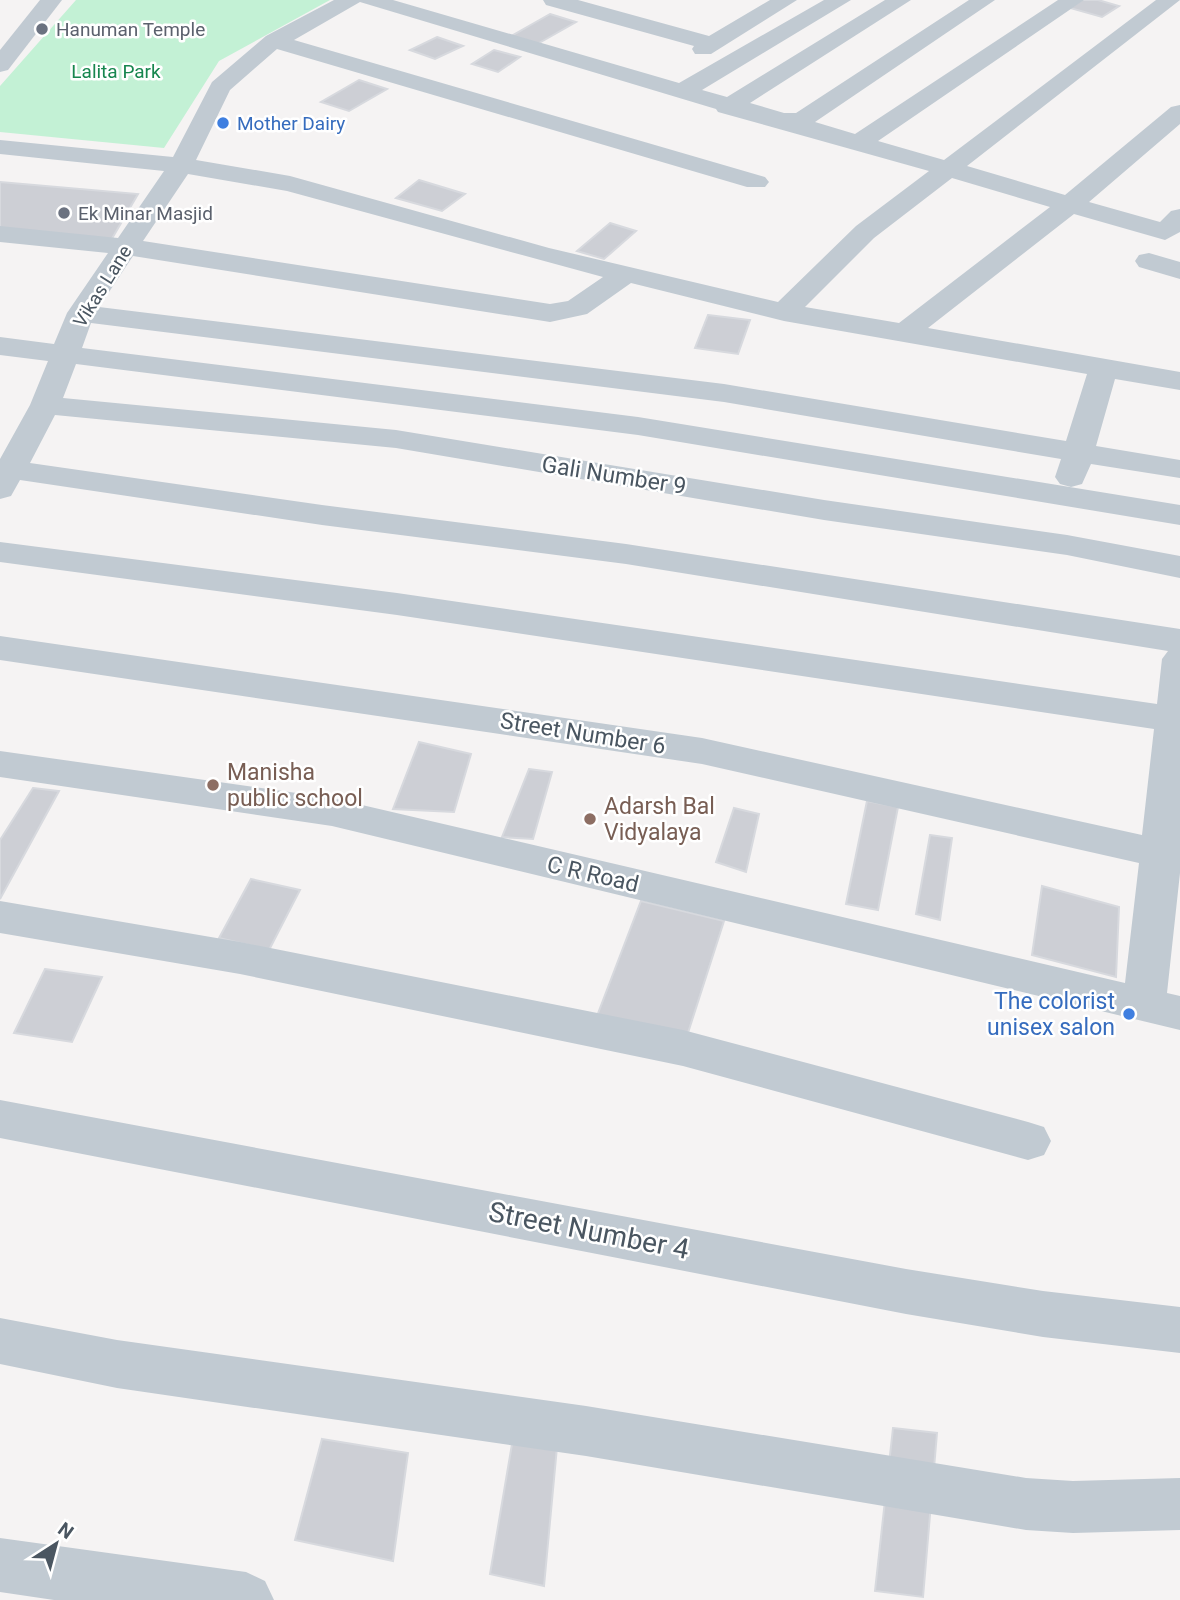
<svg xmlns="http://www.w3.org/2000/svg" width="1180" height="1600" viewBox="0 0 1180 1600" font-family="Roboto,sans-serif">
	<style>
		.green { fill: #c3f1d5 }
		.building { fill: #cdcfd5; stroke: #d7d9de; stroke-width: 2 }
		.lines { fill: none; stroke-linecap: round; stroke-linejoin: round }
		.minor { fill: #c1cad2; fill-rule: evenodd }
		.worship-dot { fill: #6b7280; stroke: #fff; stroke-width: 2.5 }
		.shop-dot { fill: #3f7fe0; stroke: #fff; stroke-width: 2.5 }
		.education-dot { fill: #8d6e63; stroke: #fff; stroke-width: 2.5 }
		.labels { text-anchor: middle; stroke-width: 5; stroke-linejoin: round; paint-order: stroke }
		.far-worship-label { font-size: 19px; fill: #5b616d; stroke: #fff; text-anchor: start }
		.far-park-label { font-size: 19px; fill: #17864f; stroke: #fff }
		.far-shop-label { font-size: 19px; fill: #366cbe; stroke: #fff; text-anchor: start }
		.far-street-label { font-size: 19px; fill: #4a5661; stroke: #fff }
		.street-label { font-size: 23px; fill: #4a5661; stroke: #fff }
		.education-label { font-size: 23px; fill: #785e54; stroke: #fff; text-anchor: start }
		.shop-label { font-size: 23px; fill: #366cbe; stroke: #fff; text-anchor: end }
		.near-street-label { font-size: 28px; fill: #4a5661; stroke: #fff }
	</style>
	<rect width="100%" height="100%" fill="#f5f3f3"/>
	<polygon class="green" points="76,0 330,0 219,61 164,148 0,132 0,86"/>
	<g class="building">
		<polygon points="1082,0 1098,0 1119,6 1102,17 1070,8"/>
		<polygon points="550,14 576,22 532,47 506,39"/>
		<polygon points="437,37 463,46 435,59 410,50"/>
		<polygon points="494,50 520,57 498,72 472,64"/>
		<polygon points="359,80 387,89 349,111 321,102"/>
		<polygon points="419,180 465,194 442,211 396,198"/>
		<polygon points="0,182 138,194 110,242 0,232"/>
		<polygon points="610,223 636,231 604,259 577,251"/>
		<polygon points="708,315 750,320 738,354 695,348"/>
		<polygon points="419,742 471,754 454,812 393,809"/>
		<polygon points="529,769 552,772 533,839 502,837"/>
		<polygon points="33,788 59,791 0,899 0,840"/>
		<polygon points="867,801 898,807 878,910 846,904"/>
		<polygon points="734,808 759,814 746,872 716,862"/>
		<polygon points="930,835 952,838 940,920 916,914"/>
		<polygon points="251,879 300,890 269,950 219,938"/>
		<polygon points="1042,886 1119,907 1116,977 1032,955"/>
		<polygon points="641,901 724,921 686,1039 597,1016"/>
		<polygon points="45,969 102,977 72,1042 14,1033"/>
		<polygon points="893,1428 937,1433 923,1597 875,1591"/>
		<polygon points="322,1439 408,1453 393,1561 295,1540"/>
		<polygon points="512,1444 557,1447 544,1586 490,1574"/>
	</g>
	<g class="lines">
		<g class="minor">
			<polygon points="40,0 62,0 8,70 0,72 0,50"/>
			<path d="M334,0h59l286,83 145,-83h27l-149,90 25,7 158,-97h26l-161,103 34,10h12l173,-113h26l-180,122 40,12 203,-134h26l-206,141 66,19 212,-160h24l-213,166 98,29 106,-88 9,-2v19l-91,78 71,20 11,-11 9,-2v23l-15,8 -91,-26 -146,114 252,44v18l-65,-11 -19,67 84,14v18l-89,-14 -9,20 -11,3 -11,-3 -5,-7 6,-18 -337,-57 -633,-79 -9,25 556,69 542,88v20l-542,-90 -562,-71 -13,34 333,32 428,70 243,35 113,21v22l-113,-23 -243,-35 -428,-72 -341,-33 -25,48 292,42 304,39 554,85v244l-13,120 13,3v34l-848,-204 -332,-49v-26l332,47 793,185 14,-120 -437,-99 -702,-104v-24l702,102 440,97 12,-106 -757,-114 -397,-53v-20l397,51 760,111 5,-45 6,-8 -542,-87 -304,-39 -302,-45 -9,16 -11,3v-40l30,-54 18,-44 -48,-6v-18l54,7 13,-31 41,-60 -108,-11v-16l118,12 46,-67 -164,-17v-14l173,17 39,-75 54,-46zM360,2l356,107 2,3 211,59 -73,55 -78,76 -229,-54 -259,-72 -94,-16 34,-70 47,-41 470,138h18l4,-5 -4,-5 -471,-137zM188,174l99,17 316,86 -35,24 -18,3 -407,-63zM952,178l98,29 -151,116 -94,-16 69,-69zM133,256l417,66 37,-8 44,-31 153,38 303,53 -21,67 -342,-57 -625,-77z"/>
			<polygon points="543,0 578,0 709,36 770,0 797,0 711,54 695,54 692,49 694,46 546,5"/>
			<polygon points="1149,253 1180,262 1180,279 1139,267 1135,261 1139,255"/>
			<polygon points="0,901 240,942 683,1030 1028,1122 1044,1127 1051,1141 1044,1155 1028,1160 683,1066 240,974 0,933"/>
			<polygon points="0,1100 906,1269 1043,1291 1180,1307 1180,1353 1043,1337 906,1314 0,1138"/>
			<polygon points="0,1318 117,1340 586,1406 1026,1478 1073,1481 1180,1478 1180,1530 1073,1533 1026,1530 586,1456 117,1388 0,1364"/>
			<polygon points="0,1538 246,1572 265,1581 274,1600 54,1600 0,1592"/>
		</g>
	</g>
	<g class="worship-dot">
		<circle cx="42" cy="29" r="7"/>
		<circle cx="64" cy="213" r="7"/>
	</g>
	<g class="shop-dot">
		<circle cx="223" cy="123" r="7"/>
		<circle cx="1129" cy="1014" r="7"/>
	</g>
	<g class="education-dot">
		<circle cx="213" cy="785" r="7"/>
		<circle cx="590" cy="819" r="7"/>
	</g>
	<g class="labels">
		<g class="far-worship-label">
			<text x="56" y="36">Hanuman Temple</text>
			<text x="78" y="220">Ek Minar Masjid</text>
		</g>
		<g class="far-park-label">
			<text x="116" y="78">Lalita Park</text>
		</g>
		<g class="far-shop-label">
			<text x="237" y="130">Mother Dairy</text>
		</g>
		<g class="far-street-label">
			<text transform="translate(102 286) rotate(-58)" y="7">Vikas Lane</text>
		</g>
		<g class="street-label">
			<text transform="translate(614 475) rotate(9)" y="8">Gali Number 9</text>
			<text transform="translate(583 733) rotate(9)" y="8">Street Number 6</text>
			<text transform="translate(593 874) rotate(13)" y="8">C R Road</text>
		</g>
		<g class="education-label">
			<text x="227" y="780">Manisha<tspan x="227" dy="26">public school</tspan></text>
			<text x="604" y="814">Adarsh Bal<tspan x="604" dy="26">Vidyalaya</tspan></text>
		</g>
		<g class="shop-label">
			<text x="1115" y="1009">The colorist<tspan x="1115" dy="26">unisex salon</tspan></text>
		</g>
		<g class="near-street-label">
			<text transform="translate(589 1230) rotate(11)" y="10">Street Number 4</text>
		</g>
	</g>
	<g transform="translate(56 1544) rotate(36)" stroke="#ffffff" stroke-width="5" paint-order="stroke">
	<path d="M0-5L12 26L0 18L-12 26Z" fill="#4a5661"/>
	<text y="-10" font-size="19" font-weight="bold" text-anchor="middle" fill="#4a5661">N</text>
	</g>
</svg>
